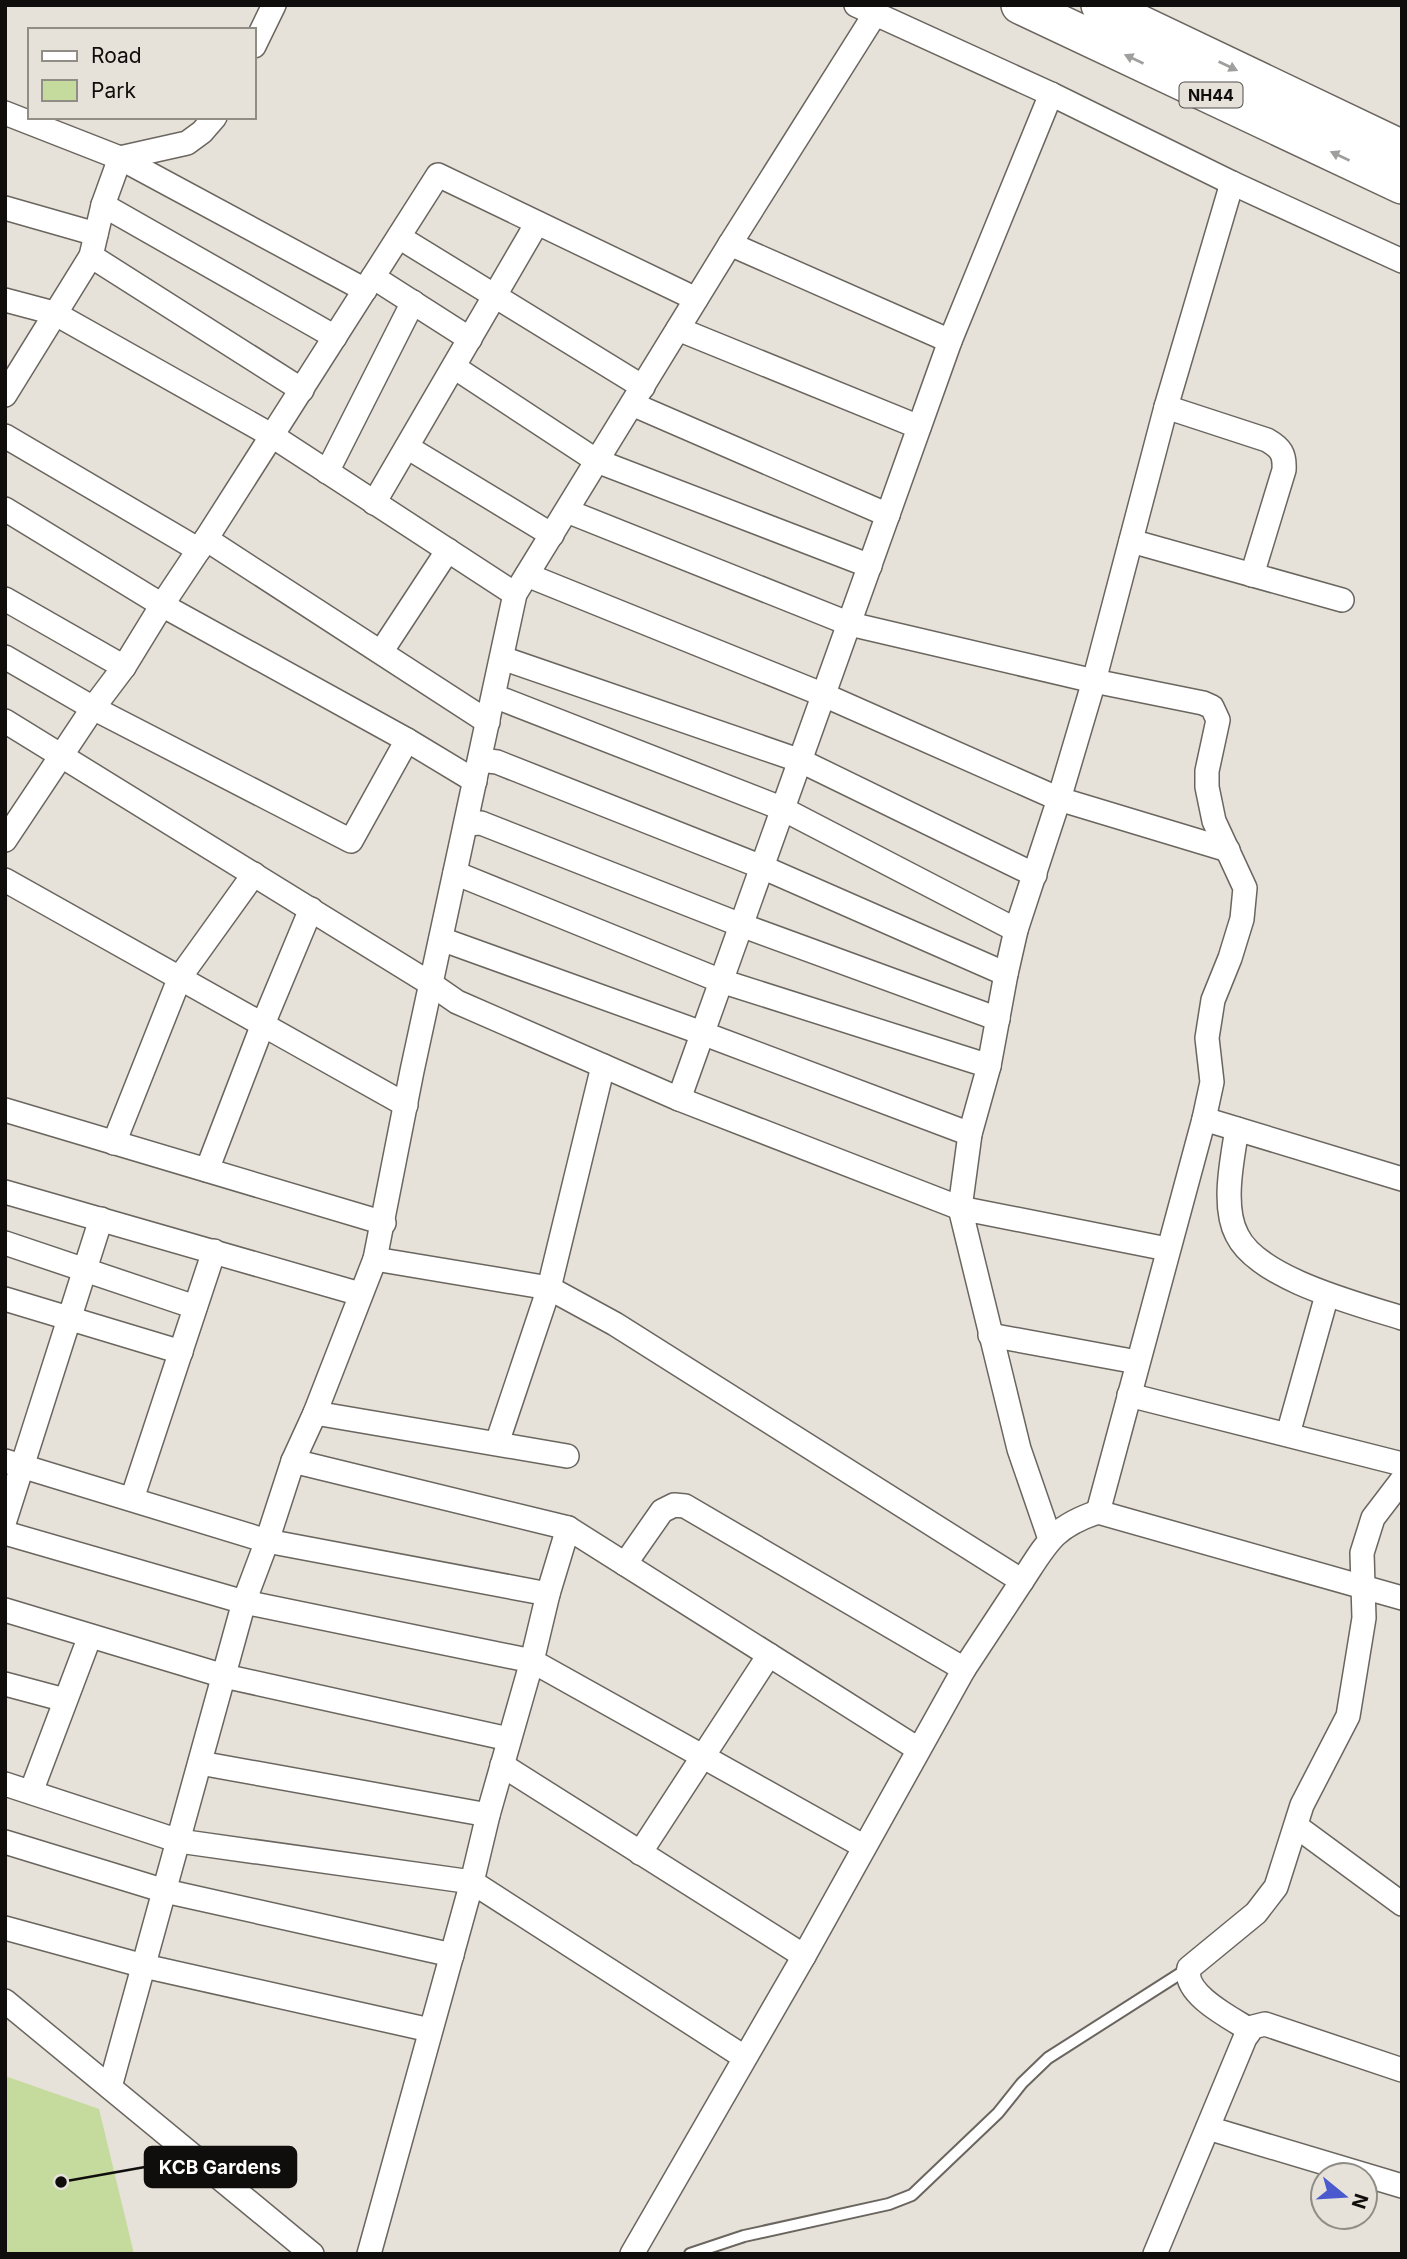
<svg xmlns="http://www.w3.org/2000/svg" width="1407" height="2259" viewBox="0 0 1407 2259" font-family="Inter,sans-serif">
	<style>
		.green { fill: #c4db9d }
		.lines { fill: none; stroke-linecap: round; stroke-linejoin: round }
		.service-casing { stroke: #6a665f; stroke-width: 14 }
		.minor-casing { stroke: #6a665f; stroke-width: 26 }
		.trunk-casing { stroke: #6a665f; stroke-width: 40 }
		.service { stroke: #fff; stroke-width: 10 }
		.minor { stroke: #fff; stroke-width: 23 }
		.trunk { stroke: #fff; stroke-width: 37 }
		.oneway { fill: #9f9f9e }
		.labels { text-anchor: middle; stroke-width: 5; stroke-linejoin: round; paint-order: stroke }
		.shield { fill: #e6e1d9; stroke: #504d4a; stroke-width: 2 }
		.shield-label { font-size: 16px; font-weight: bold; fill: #100e0c }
		.leader { fill: none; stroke: #100e0c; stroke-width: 2.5 }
		.callout-dot { fill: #100e0c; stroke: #e6e1d9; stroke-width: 2.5 }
		.callout { fill: #100e0c; stroke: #100e0c; stroke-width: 2.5 }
		.callout-label { font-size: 19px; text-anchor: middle; font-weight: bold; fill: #fff }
	</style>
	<rect width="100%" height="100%" fill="#e6e1d9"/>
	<polygon class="green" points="5,2076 99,2109 134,2254 5,2254"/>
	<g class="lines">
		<defs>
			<polyline id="service" points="690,2254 744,2236 889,2204 912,2195 998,2113 1022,2083 1048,2058 1189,1968"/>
			<g id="minor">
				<polyline points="856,5 1051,94 1232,183 1402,261"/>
				<polyline points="254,46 274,5"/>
				<polyline points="5,113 120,158 365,290"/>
				<polyline points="103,205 335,337"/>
				<polyline points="5,208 96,234"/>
				<polyline points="399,237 643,387"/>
				<polyline points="730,244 950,341"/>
				<polyline points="91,256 302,390"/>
				<polyline points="373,277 470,339"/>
				<polyline points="5,300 54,313 271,435 515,594"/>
				<polyline points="678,329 919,427"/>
				<polyline points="454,367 597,461 870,566"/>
				<polyline points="5,395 91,256 103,205 120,158 187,143 202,132 215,117"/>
				<polyline points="632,404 888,515"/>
				<path d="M1166,407l101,33c14,8 18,14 17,30l-32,105"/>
				<polyline points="5,436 199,550"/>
				<polyline points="407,447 552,535"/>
				<polyline points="327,472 413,302"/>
				<polyline points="374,503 537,223"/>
				<polyline points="5,509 162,605 407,740 475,781"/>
				<polyline points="567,511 850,624 1094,681 1203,703 1212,707 1218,720 1207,771 1207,787 1214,821 1245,888 1242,919 1230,958 1213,1000 1207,1038 1212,1082 1204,1119 1098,1512"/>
				<polyline points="206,539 438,175 696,299"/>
				<polyline points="1131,541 1342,600"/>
				<polyline points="527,575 824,695 1059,799 1228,850"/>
				<polyline points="5,599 124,667"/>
				<polyline points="381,652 448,550"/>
				<polyline points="5,657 93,708 351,841 407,740"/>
				<polyline points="502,658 801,761 1035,875"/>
				<polyline points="494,696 781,808 1016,930"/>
				<polyline points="5,721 431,984 457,1002 679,1099 960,1208 970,1134 989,1066 1006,974 1016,930 1059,799 1094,681 1166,407 1232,183"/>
				<polyline points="480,760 497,762 762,867 1006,974"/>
				<polyline points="466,824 481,823 741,925 998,1019"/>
				<polyline points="5,840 93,708 124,667 162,605 206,539 488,722"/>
				<polyline points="455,873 721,981 989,1066"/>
				<polyline points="5,880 406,1105"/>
				<polyline points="441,939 702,1033 970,1134"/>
				<polyline points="679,1099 950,341 1051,94"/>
				<polyline points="5,1110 384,1223"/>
				<polyline points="1204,1119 1402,1179"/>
				<path d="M1237,1129c-5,31 -15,78 0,106 21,44 121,69 165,83"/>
				<polyline points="114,1143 180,977 254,874"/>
				<polyline points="207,1170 263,1024 311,909"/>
				<polyline points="5,1192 360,1294"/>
				<polyline points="5,1243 195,1307"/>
				<polyline points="375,1259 549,1288 615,1324 1022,1581 964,1669 804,1956 632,2254"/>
				<polyline points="5,1299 181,1352"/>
				<polyline points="990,1335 1137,1362"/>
				<polyline points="1129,1395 1402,1464"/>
				<polyline points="315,1413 567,1456"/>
				<polyline points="1288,1434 1327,1295"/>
				<polyline points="497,1443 549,1288 603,1066"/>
				<polyline points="5,1461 267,1541 548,1594"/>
				<polyline points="293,1461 568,1528"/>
				<polyline points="132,1499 214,1251"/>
				<polyline points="5,1520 101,1219"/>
				<polyline points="5,1533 244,1602 532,1661 863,1846"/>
				<polyline points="1050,1539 1019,1449 960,1208 1167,1249"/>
				<polyline points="625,1564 662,1511 674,1505 685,1506 964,1669"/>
				<path d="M1022,1581c25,-38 31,-54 76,-69l304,86"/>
				<polyline points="5,1610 224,1676 509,1739"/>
				<polyline points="5,1684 65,1700"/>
				<polyline points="200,1763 488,1815"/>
				<polyline points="502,1765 804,1956"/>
				<polyline points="5,1784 179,1841 472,1882 744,2057"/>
				<polyline points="31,1792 90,1636"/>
				<polyline points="1296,1826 1402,1904"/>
				<polyline points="5,1842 165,1891 452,1955"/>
				<polyline points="640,1853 769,1655"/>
				<polyline points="5,1928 144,1966 430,2030"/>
				<polyline points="5,2001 312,2254"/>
				<path d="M1250,2030c-19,-12 -68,-36 -61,-62l67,-55 20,-26 26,-82 46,-89 16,-98 -2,-65 11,-35 29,-38"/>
				<polyline points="110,2087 244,1602 267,1541 293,1461 315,1413 375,1259 412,1071 515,594 730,244 875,14"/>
				<polyline points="1208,2128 1402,2186"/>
				<polyline points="369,2254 472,1882 488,1815 532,1661 548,1594 568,1528 918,1749"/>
				<polyline points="1155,2254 1245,2038 1253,2027 1265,2024 1402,2070"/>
			</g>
			<g id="trunk">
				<polyline points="1020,5 1402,185"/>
				<polyline points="1100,5 1402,149"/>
			</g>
		</defs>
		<use href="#service" class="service-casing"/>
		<use href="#minor" class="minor-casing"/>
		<use href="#trunk" class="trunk-casing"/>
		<use href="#service" class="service"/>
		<use href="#minor" class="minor"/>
		<use href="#trunk" class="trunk"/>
	</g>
	<defs><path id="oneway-solid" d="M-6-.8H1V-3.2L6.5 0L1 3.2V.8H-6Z" transform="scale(1.75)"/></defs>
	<g class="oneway">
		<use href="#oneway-solid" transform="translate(1134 59) rotate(-155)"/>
		<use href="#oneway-solid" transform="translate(1228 66) rotate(26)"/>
		<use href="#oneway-solid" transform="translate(1340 156) rotate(-155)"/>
	</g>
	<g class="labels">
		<rect class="shield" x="1179.5" y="82.5" width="63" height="25" rx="5"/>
		<g class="shield-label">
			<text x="1211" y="101">NH44</text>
		</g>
	</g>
	<path class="leader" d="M61 2182L145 2167"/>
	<circle class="callout-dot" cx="61" cy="2182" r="7"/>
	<rect class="callout" x="145" y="2147" width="151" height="40" rx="7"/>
	<g class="callout-label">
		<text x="220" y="2174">KCB Gardens</text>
	</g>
	<rect width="1407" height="2259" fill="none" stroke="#100e0c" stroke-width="14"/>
	<rect x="28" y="28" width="228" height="91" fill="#e6e1d9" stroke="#908d87" stroke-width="2"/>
	<rect x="42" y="51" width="35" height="10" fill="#ffffff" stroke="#908d87" stroke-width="2"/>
	<text x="91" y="63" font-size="21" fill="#100e0c">Road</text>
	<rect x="42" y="80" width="35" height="21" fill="#c4db9d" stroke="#908d87" stroke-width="2"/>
	<text x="91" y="98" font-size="21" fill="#100e0c">Park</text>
	<g transform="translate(1344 2196) rotate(108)"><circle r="33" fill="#e6e1d9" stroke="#908d87" stroke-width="2"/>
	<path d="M0-5L12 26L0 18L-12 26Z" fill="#4a59ce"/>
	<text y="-10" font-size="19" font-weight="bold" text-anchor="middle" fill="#100e0c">N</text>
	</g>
</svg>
